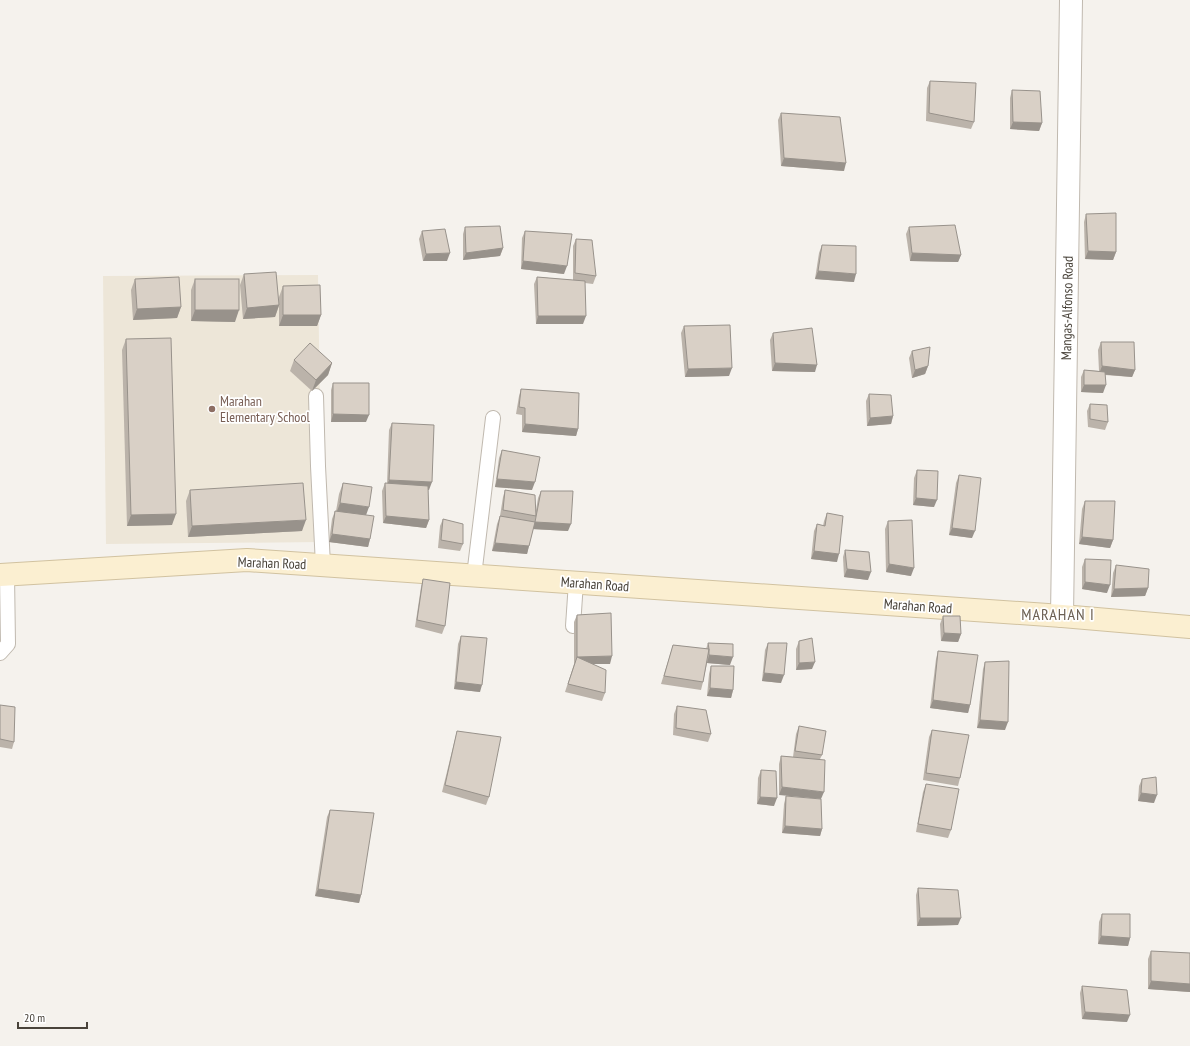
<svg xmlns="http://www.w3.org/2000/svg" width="1190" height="1046" viewBox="0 0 1190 1046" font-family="'PT Sans Narrow',sans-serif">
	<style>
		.education { fill: #ede6d8 }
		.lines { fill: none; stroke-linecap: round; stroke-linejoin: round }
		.lane-casing { stroke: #c0b9af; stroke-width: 16 }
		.street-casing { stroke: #c0b9af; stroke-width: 24 }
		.secondary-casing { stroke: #d1c2a0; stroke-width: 24 }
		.lane { stroke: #fff; stroke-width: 14 }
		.street { stroke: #fff; stroke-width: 22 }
		.secondary { stroke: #fbefd1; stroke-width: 22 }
		.wall { fill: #bbb3aa }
		.shaded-wall { fill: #98928b }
		.building { fill: #d9d0c6; stroke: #98928b }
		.education-dot { fill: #8d6e63; stroke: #fff; stroke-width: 1.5 }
		.labels { text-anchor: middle; stroke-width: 3.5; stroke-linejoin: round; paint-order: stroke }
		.street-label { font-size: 14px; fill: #49433a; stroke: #fff }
		.education-label { font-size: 14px; fill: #785e54; stroke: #fff; text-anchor: start }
		.quarter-label { font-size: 16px; letter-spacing: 1px; fill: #6c6052; stroke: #fff }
	</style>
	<rect width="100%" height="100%" fill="#f5f2ed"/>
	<polygon class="education" points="318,275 322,542 106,544 103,276"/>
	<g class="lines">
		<defs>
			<g id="lane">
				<polyline points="316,396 318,466 323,565"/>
				<polyline points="474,576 493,418"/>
				<polyline points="573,626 576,582"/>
				<polyline points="0,653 8,644 7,574"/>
			</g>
			<polyline id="street" points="1062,616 1071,0"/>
			<polyline id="secondary" points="0,575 247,560 1062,616 1190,627"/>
		</defs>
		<use href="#lane" class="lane-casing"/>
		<use href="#street" class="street-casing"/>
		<use href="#secondary" class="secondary-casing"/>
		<use href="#lane" class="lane"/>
		<use href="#street" class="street"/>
		<use href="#secondary" class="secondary"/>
	</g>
	<g class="wall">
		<polygon points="930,81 974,122 971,129 926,121 927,88"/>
		<polygon points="1012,90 1042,123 1039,131 1010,129 1010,98"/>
		<polygon points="781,113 844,171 781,166 778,120"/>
		<polygon points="1086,214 1116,252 1113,260 1085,259 1084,222"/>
		<polygon points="465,227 503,248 500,256 463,260 463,234"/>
		<polygon points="909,227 961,255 958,262 910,261 906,234"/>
		<polygon points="422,231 447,261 423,261 419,239"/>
		<polygon points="525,231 564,274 521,269 522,238"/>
		<polygon points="576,239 596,276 593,284 585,283 583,324 536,324 534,284 537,277 573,280 573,246"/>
		<polygon points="822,245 854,282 815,279 819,253"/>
		<polygon points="244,274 279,304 279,297 283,286 321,315 317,326 279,326 279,306 275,317 243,319 240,285"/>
		<polygon points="135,279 181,307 177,318 133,320 131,290"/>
		<polygon points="195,279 235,322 191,321 191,290"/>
		<polygon points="684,326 729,376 685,377 681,333"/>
		<polygon points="773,333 815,372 772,371 770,340"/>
		<polygon points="126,339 172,525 127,526 122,350"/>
		<polygon points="1101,342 1135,370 1132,377 1105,375 1103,393 1081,392 1081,377 1084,370 1099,371 1098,350"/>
		<polygon points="912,351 928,366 925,374 912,378 909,358"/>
		<polygon points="294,360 332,363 328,375 312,391 290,371"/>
		<polygon points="333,383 366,422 331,422 331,390"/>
		<polygon points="521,389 578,429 576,436 522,432 522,415 516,414 519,396"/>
		<polygon points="869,394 893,416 891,424 867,426 866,401"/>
		<polygon points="1090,404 1108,422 1105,430 1088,427 1087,411"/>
		<polygon points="392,423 429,490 428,490 429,520 426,528 383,523 382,491 385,483 387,484 389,430"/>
		<polygon points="502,450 532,490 495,487 499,458"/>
		<polygon points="917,470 934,507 913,505 914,478"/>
		<polygon points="959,475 972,538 949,535 956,483"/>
		<polygon points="343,483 366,515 370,539 368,547 329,542 332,519 335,511 336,511 339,494"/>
		<polygon points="190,490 302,531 188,537 186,501"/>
		<polygon points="505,490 536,510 538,498 541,491 568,531 533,529 527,554 492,551 497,524 500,516 503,497"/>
		<polygon points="1085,501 1113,540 1110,548 1079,544 1082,509"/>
		<polygon points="827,513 837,562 811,559 814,531 817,524 823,526 824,521"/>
		<polygon points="443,519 463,544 460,551 438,548 440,526"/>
		<polygon points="888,521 911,576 886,572 885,529"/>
		<polygon points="845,550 868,580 844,577 843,557"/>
		<polygon points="1085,559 1107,593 1082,589 1082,567"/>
		<polygon points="1116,565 1148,588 1145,596 1111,597 1113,573"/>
		<polygon points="423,579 445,626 442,634 415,627 421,587"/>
		<polygon points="577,615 610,664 594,664 605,693 602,701 565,692 574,664 574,622"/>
		<polygon points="943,616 961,634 958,642 941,641 940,624"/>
		<polygon points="461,636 480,692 454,689 458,644"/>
		<polygon points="799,641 812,669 796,670 796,649"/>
		<polygon points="708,643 730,665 707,663 703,682 701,690 661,684 673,645 706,649"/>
		<polygon points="768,643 781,683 762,681 765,650"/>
		<polygon points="938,651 970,705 968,713 930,708 936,659"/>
		<polygon points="985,662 1005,730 977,728 983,669"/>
		<polygon points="711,666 733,690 731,698 707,696 709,674"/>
		<polygon points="0,705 14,742 12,749 0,747"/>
		<polygon points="677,706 711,734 708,742 673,735 674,714"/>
		<polygon points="799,726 822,755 820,759 779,795 779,764 781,756 793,757 796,734"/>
		<polygon points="932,730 960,778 958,786 923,780 929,737"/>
		<polygon points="457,731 489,797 486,805 442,792 455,739"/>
		<polygon points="761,770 774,806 757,804 758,778"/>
		<polygon points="1142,779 1154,803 1138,801 1139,786"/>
		<polygon points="926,784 951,830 948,838 916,832 923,792"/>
		<polygon points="786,796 822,829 820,836 782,833 784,804"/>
		<polygon points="330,810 361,895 359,903 315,896 327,817"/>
		<polygon points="918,888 958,925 917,926 916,895"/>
		<polygon points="1102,914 1130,938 1128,946 1098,944 1099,922"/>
		<polygon points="1151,951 1190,953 1190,992 1148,989 1148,959"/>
		<polygon points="1082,986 1127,1022 1082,1019 1080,993"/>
	</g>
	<g class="shaded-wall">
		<polygon points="1013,122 1042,123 1039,131 1010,129"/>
		<polygon points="784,158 846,163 844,171 781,166"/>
		<polygon points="503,248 500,256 463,260 466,253"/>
		<polygon points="1088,251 1116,252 1113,260 1085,259"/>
		<polygon points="450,253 447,261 423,261 426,254"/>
		<polygon points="912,253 961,255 958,262 910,261"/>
		<polygon points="523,261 567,266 564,274 521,269"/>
		<polygon points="818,271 856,274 854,282 815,279"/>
		<polygon points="279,305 275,317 243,319 247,308"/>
		<polygon points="181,307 177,318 133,320 137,309"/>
		<polygon points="195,310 239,310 235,322 191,321"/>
		<polygon points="283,315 321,315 317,326 279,326"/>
		<polygon points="538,316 586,316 583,324 536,324"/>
		<polygon points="332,363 328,375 312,391 316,380"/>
		<polygon points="775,363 817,365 815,372 772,371"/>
		<polygon points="928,366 925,374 912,378 915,370"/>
		<polygon points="1102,366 1135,370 1132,377 1099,374"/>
		<polygon points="732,368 729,376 685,377 688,369"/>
		<polygon points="1084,385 1106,385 1103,393 1081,392"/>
		<polygon points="333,414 369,415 366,422 331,422"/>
		<polygon points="893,416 891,424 867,426 870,418"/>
		<polygon points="525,424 578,429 576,436 522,432"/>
		<polygon points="497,479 535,482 532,490 495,487"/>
		<polygon points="389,480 432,482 429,490 386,488"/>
		<polygon points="916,498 937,500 934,507 913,505"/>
		<polygon points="340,503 369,507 365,518 336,514"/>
		<polygon points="176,514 172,525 127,526 131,515"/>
		<polygon points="386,516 429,520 426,528 383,523"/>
		<polygon points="306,520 302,531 188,537 192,526"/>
		<polygon points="535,522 571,524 568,531 532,529"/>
		<polygon points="952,528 975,531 972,538 949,535"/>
		<polygon points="332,534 370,539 368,547 329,542"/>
		<polygon points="1082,537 1113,540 1110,548 1079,544"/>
		<polygon points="495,543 529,546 527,554 492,551"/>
		<polygon points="814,551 839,554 837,562 811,559"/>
		<polygon points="889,564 914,568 911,576 886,572"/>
		<polygon points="847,569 871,572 868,580 844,577"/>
		<polygon points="1085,582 1110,585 1107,593 1082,589"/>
		<polygon points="1148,588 1145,596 1111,597 1114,589"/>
		<polygon points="944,633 961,634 958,642 941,641"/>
		<polygon points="709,655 733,657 730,665 707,663"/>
		<polygon points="612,656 610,664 575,664 577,657"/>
		<polygon points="815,662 812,669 796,670 799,663"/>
		<polygon points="764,673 784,675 781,683 762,681"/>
		<polygon points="456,682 482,685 480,692 454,689"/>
		<polygon points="710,688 733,690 731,698 707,696"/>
		<polygon points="933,700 970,705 968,713 930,708"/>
		<polygon points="980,720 1008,722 1005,730 977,728"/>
		<polygon points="782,787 824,792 821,799 779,795"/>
		<polygon points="1141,793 1157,795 1154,803 1138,801"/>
		<polygon points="760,797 777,798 774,806 757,804"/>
		<polygon points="785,826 822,829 820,836 782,833"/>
		<polygon points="318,889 361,895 359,903 315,896"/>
		<polygon points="920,918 961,918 958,925 917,926"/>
		<polygon points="1101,936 1130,938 1128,946 1098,944"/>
		<polygon points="1151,981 1190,984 1190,992 1148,989"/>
		<polygon points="1085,1012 1130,1015 1127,1022 1082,1019"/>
	</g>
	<g class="building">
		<polygon points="930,81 976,83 974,122 929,113"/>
		<polygon points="1012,90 1040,91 1042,123 1013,122"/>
		<polygon points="781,113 840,117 846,163 784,158"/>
		<polygon points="1116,213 1116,252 1088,251 1086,214"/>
		<polygon points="955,225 961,255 912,253 909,227"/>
		<polygon points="500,226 503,248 466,253 465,227"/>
		<polygon points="445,229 450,253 426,254 422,231"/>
		<polygon points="525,231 572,234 567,266 523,261"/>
		<polygon points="576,239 592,240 596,276 575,273"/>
		<polygon points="822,245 856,246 856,274 818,271"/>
		<polygon points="276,272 279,305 247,308 244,274"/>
		<polygon points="179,277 181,307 137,309 135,279"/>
		<polygon points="537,277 585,281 586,316 538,316"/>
		<rect x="195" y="279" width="44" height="31"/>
		<polygon points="320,285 321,315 283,315 283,286"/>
		<polygon points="730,325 732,368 688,369 684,326"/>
		<polygon points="812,328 817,365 775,363 773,333"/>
		<polygon points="171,338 176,514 131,515 126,339"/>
		<polygon points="1101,342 1134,342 1135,370 1102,366"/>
		<polygon points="310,343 332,363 316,380 294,360"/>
		<polygon points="930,347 928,366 915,370 912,351"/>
		<polygon points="1084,370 1105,372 1106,385 1084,385"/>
		<polygon points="333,383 369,383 369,415 333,414"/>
		<polygon points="521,389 579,393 578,429 525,424 525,408 519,407"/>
		<polygon points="869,394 891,395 893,416 870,418"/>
		<polygon points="1090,404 1107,405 1108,422 1090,419"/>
		<polygon points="392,423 434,425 432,482 389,480"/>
		<polygon points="502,450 540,457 535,482 497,479"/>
		<polygon points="917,470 938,471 937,500 916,498"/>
		<polygon points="959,475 981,478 975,531 952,528"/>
		<polygon points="303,483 306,520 192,526 190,490"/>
		<polygon points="343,483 372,487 369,507 340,503"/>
		<polygon points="385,483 428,486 429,520 386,516"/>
		<polygon points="505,490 535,495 536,516 503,510"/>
		<polygon points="541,491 573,491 571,524 535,522"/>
		<polygon points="1085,501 1115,501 1113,540 1082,537"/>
		<polygon points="335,511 374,516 370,539 332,534"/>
		<polygon points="827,513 843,516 839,554 814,551 817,524 825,526"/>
		<polygon points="500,516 535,522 529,546 495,543"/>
		<polygon points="443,519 463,524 463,544 441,540"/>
		<polygon points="912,520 914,568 889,564 888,521"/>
		<polygon points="845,550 869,552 871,572 847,569"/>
		<polygon points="1085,559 1111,560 1110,585 1085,582"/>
		<polygon points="1116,565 1149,569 1148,588 1114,589"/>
		<polygon points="423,579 450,583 445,626 417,620"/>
		<polygon points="611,613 612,656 577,657 577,615"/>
		<polygon points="943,616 960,616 961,634 944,633"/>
		<polygon points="461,636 487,638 482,685 456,682"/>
		<polygon points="812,638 815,662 799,663 799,641"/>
		<polygon points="708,643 733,644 733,657 709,655 709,649 703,682 664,676 673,645 709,649"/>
		<polygon points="768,643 787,643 784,675 764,673"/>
		<polygon points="938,651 978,655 970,705 933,700"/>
		<polygon points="577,657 606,670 605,693 568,684"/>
		<polygon points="1009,661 1008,722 980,720 985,662"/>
		<polygon points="711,666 734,666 733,690 710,688"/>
		<polygon points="0,705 15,707 14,742 0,739"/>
		<polygon points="677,706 706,710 711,734 676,728"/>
		<polygon points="799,726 826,731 822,755 795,751"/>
		<polygon points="932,730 969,735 960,778 926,773"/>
		<polygon points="457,731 501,737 489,797 445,785"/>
		<polygon points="781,756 825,760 824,792 782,787"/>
		<polygon points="761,770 776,771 777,798 760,797"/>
		<polygon points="1156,777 1157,795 1141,793 1142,779"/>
		<polygon points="926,784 959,789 951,830 918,824"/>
		<polygon points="786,796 821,799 822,829 785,826"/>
		<polygon points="330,810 374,813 361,895 318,889"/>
		<polygon points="918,888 958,890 961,918 920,918"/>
		<polygon points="1102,914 1130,914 1130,938 1101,936"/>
		<polygon points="1151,951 1190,953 1190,984 1151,981"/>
		<polygon points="1082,986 1127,990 1130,1015 1085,1012"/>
	</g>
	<circle class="education-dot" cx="212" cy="409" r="4"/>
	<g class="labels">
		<g class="street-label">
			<text transform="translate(1067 308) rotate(-89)" y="5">Mangas-Alfonso Road</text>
			<text transform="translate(272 563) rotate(2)" y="5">Marahan Road</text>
			<text transform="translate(595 584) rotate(4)" y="5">Marahan Road</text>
			<text transform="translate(918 606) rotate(4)" y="5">Marahan Road</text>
		</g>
		<g class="education-label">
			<text x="220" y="406">Marahan<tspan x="220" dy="16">Elementary School</tspan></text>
		</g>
		<g class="quarter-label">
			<text x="1058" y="620">MARAHAN I</text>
		</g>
	</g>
	<path d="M18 1022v6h69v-6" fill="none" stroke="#49433a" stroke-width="2"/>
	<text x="24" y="1022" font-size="12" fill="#49433a" stroke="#ffffff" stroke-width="3" paint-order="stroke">20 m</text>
</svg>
